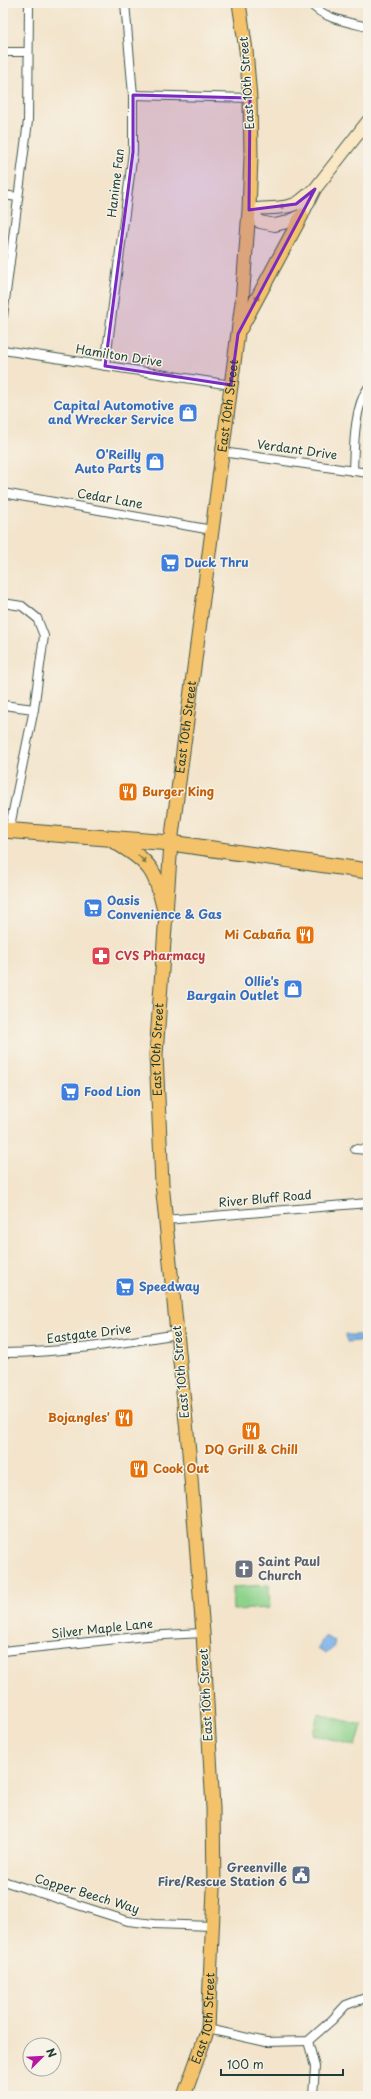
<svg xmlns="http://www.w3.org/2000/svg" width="371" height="2099" viewBox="0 0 371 2099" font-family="'Playpen Sans',sans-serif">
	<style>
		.green { fill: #8ed28c; stroke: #568860 }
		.water { fill: #7bb2ea; stroke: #4d788f }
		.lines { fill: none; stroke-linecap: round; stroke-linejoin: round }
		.street-casing { stroke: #3f564b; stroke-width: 10 }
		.secondary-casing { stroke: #3f564b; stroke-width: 14 }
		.primary-casing { stroke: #3f564b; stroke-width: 15 }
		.highway-casing { stroke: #3f564b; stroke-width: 17 }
		.street { stroke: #fff; stroke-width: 8 }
		.secondary { stroke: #fae7c3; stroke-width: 12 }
		.primary { stroke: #f3c26a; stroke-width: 13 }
		.highway { stroke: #f3c26a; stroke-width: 15 }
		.oneway { fill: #8c927c }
		.oneway2 { fill: #7e794c }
		.marked { fill: #7b2cbf; fill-opacity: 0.2; stroke: #7b2cbf; stroke-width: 3; stroke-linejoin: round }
		.labels { text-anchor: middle; stroke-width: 3; stroke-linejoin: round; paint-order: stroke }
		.street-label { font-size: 12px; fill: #1f3d34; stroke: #f7f3e8 }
		.shop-label { font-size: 12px; font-weight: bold; fill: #366cbe; stroke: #f7f3e8; text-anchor: start }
		.food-label { font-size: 12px; font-weight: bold; fill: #c56008; stroke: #f7f3e8; text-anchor: start }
		.health-label { font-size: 12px; font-weight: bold; fill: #be3a42; stroke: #f7f3e8; text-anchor: start }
		.worship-label { font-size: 12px; font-weight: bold; fill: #5b616d; stroke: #f7f3e8; text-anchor: start }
		.service-label { font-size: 12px; font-weight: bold; fill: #4e5e75; stroke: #f7f3e8; text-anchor: end }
	</style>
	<rect width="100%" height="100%" fill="#f7f3e8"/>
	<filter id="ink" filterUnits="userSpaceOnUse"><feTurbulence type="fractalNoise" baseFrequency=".025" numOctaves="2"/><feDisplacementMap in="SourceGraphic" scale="8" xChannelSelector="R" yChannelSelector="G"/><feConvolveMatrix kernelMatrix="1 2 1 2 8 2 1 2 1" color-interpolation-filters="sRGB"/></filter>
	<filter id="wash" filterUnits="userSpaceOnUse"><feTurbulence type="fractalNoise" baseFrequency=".012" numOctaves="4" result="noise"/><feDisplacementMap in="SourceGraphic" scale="16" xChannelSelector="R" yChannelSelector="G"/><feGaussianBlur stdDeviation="0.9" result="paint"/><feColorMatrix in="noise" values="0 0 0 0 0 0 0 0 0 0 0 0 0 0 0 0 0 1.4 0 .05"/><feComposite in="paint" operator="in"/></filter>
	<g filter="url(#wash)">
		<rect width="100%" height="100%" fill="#f3e4cb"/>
		<g class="green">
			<polygon points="269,1585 270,1608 233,1610 232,1587"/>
			<polygon points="318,1714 362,1725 356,1746 313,1734"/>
		</g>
		<g class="water">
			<polygon points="346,1335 368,1335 368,1340 347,1342"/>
			<polygon points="325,1636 335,1642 333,1648 326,1654 317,1649"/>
		</g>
	</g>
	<g filter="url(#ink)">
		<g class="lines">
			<defs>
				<g id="street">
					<path d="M310,3c14,16 37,19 58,24"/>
					<polyline points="3,52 28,52"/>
					<polyline points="133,95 250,98"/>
					<polyline points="3,195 18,197"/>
					<polyline points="3,316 28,121 29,3"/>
					<polyline points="3,350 231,385"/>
					<polyline points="105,366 133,152 133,95 125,3"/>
					<polyline points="222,452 368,473"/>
					<path d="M353,471c1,-24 1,-64 15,-83"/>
					<polyline points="3,493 212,530"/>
					<polyline points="3,603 22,606 37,618 44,636 34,709 9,831"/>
					<polyline points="3,705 34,709"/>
					<polyline points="355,1149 368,1150"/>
					<polyline points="165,1220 368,1203"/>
					<path d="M3,1353c59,0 117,-10 175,-19"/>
					<polyline points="3,1651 146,1636 203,1633"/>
					<polyline points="3,1881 128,1921 154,1924 213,1926"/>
					<polyline points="208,2029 266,2042 308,2041 332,2020 346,2005 368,1997"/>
					<polyline points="308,2041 315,2067 313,2096"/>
				</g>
				<g id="secondary">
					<polyline points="249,210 260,222 275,225 287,222 302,215 315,189 368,121"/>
					<path d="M249,210c15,-3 36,0 48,-7 5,-3 10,-8 15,-12"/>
				</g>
				<g id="primary">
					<polyline points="241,328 302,215"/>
					<path id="s1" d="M184,2096l24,-67 6,-140 -1,-81 -10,-175 -14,-181 -27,-269 -6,-128 15,-212 71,-541 7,-92 2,-53 -1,-59 -4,-48 -7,-47"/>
				</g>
				<g id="highway">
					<polyline points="3,830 171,843 368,871"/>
					<path d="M114,841c39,22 42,31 52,74"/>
				</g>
			</defs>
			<use href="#street" class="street-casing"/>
			<use href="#secondary" class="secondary-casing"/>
			<use href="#primary" class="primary-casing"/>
			<use href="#highway" class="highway-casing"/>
			<use href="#street" class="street"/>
			<use href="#secondary" class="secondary"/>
			<use href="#primary" class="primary"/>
			<use href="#highway" class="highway"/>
		</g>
		<defs><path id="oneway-solid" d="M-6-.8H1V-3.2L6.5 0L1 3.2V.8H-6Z"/></defs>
		<use class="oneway" href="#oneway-solid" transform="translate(284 206) rotate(170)"/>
		<g class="oneway2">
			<use href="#oneway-solid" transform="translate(256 300) rotate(-62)"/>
			<use href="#oneway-solid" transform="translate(142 859) rotate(45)"/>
		</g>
	</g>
	<path class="marked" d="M133,95l117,3 -1,112 47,-6 19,-15 -77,145 -7,51 -126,-19 28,-214z"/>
	<defs>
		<symbol id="shop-square" viewBox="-11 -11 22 22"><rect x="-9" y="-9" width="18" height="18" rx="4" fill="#3f7fe0" stroke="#f7f3e8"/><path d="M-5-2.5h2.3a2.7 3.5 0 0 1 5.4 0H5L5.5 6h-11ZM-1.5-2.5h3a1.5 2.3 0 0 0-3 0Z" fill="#fff"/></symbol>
		<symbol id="supermarket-square" viewBox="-11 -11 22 22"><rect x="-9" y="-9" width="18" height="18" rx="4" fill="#3f7fe0" stroke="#f7f3e8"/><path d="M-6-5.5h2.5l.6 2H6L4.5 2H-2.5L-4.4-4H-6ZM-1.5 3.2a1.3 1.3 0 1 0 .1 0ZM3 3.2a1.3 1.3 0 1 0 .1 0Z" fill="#fff"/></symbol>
		<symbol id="restaurant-square" viewBox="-11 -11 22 22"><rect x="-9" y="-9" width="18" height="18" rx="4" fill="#e8710a" stroke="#f7f3e8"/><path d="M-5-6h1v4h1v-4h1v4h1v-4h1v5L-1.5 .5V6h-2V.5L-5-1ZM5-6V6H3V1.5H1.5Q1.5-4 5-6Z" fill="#fff"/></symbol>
		<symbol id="pharmacy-square" viewBox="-11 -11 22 22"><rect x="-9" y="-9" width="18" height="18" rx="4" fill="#e0444e" stroke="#f7f3e8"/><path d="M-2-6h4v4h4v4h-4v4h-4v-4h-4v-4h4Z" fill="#fff"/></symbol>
		<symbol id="church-square" viewBox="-11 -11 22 22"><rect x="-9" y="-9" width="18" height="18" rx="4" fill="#6b7280" stroke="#f7f3e8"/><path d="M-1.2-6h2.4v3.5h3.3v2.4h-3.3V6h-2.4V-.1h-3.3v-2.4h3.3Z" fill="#fff"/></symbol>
		<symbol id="civic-square" viewBox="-11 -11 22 22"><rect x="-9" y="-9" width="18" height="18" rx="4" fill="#5c6f8a" stroke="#f7f3e8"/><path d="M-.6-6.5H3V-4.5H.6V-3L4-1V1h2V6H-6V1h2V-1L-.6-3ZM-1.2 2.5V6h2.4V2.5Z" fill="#fff"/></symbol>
	</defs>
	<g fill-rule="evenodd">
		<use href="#shop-square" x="177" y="402" width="22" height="22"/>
		<use href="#shop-square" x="144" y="451" width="22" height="22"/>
		<use href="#supermarket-square" x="159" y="552" width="22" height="22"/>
		<use href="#restaurant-square" x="117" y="781" width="22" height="22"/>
		<use href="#supermarket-square" x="82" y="897" width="22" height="22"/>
		<use href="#restaurant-square" x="294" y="924" width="22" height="22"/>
		<use href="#pharmacy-square" x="90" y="945" width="22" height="22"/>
		<use href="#shop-square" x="282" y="978" width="22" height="22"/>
		<use href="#supermarket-square" x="59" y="1081" width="22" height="22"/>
		<use href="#supermarket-square" x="114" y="1276" width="22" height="22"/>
		<use href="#restaurant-square" x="113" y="1407" width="22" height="22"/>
		<use href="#restaurant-square" x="240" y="1420" width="22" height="22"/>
		<use href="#restaurant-square" x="128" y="1458" width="22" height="22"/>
		<use href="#church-square" x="233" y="1558" width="22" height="22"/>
		<use href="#civic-square" x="290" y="1864" width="22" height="22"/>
	</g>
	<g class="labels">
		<g class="street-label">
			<text transform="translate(247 83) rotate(-94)" y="4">East 10th Street</text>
			<text transform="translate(116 183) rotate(-83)" y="4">Hanime Fan</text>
			<text transform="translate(119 356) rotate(9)" y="4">Hamilton Drive</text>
			<text dy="4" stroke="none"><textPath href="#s1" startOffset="1701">East 10th Street</textPath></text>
			<text transform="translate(297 450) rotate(8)" y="4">Verdant Drive</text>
			<text transform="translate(110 499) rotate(10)" y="4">Cedar Lane</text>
			<text dy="4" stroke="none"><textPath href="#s1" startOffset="1377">East 10th Street</textPath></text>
			<text dy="4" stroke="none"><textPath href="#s1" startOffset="1053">East 10th Street</textPath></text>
			<text transform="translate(265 1199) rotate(-5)" y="4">River Bluff Road</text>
			<text transform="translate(89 1334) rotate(-7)" y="4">Eastgate Drive</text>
			<text transform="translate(181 1372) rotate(-95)" y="4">East 10th Street</text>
			<text transform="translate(102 1629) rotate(-6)" y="4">Silver Maple Lane</text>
			<text transform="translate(206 1695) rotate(-93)" y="4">East 10th Street</text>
			<text transform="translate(87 1894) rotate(17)" y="4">Copper Beech Way</text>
			<text dy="4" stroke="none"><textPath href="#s1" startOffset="81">East 10th Street</textPath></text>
		</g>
		<g class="shop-label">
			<text x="174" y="410" text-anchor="end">Capital Automotive<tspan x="174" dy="14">and Wrecker Service</tspan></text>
			<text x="141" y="459" text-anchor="end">O'Reilly<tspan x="141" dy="14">Auto Parts</tspan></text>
			<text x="184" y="567">Duck Thru</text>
			<text x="107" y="905">Oasis<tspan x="107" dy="14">Convenience &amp; Gas</tspan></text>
			<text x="279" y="986" text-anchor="end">Ollie's<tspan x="279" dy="14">Bargain Outlet</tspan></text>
			<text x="84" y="1096">Food Lion</text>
			<text x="139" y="1291">Speedway</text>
		</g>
		<g class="food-label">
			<text x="142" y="796">Burger King</text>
			<text x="291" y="939" text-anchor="end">Mi Cabaña</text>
			<text x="110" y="1422" text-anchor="end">Bojangles'</text>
			<text x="251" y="1454" text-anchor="middle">DQ Grill &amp; Chill</text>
			<text x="153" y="1473">Cook Out</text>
		</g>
		<g class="health-label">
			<text x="115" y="960">CVS Pharmacy</text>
		</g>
		<g class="worship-label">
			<text x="258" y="1566">Saint Paul<tspan x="258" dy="14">Church</tspan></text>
		</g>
		<g class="service-label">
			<text x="287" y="1872">Greenville<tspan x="287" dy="14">Fire/Rescue Station 6</tspan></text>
		</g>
	</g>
	<rect width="371" height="2099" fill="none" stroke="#f7f3e8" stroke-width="16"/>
	<g transform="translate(42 2057) rotate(66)"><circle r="19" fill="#f7f3e8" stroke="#a1aaa0"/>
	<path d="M0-3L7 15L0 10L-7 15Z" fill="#b5179e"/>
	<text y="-6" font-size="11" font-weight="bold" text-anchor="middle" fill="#1f3d34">N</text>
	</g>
	<path d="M221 2069v6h122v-6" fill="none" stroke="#1f3d34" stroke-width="2"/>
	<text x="227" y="2069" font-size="12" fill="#1f3d34" stroke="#f7f3e8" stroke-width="3" paint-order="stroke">100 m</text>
</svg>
